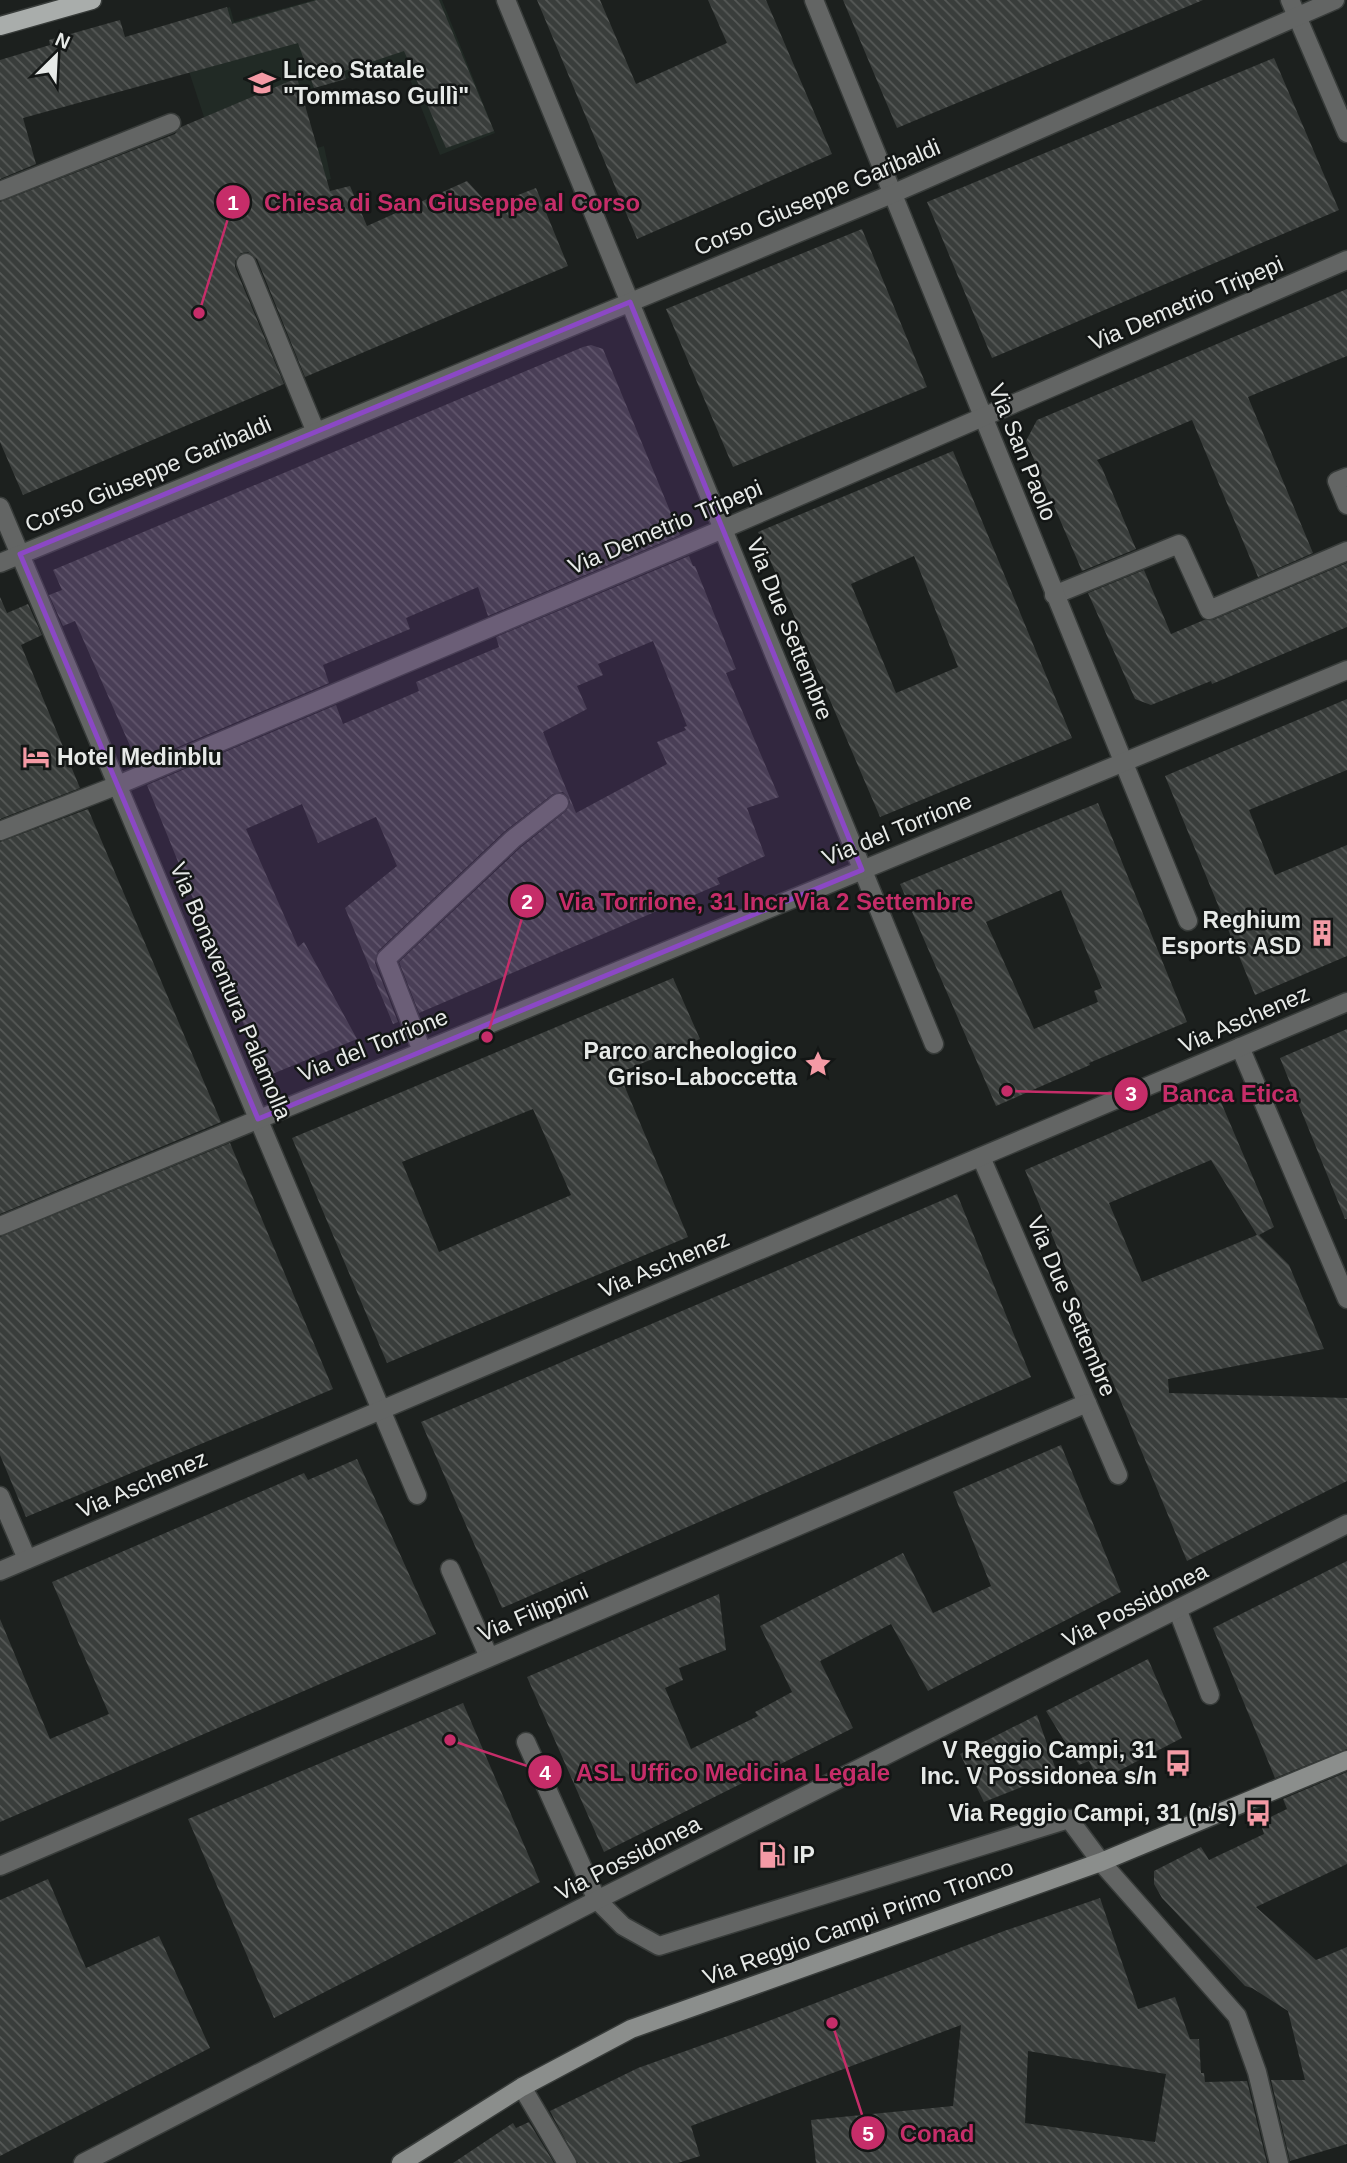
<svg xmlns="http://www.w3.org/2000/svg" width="1347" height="2163" viewBox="0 0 1347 2163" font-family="Arial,sans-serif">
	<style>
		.built { fill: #212a25 }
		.building { fill: url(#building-back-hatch); fill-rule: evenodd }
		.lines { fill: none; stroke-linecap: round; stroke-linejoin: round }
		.lane-casing { stroke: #383c3a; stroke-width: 21 }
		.street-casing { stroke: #383c3a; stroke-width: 21 }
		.secondary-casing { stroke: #383c3a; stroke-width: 21 }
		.primary-casing { stroke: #383c3a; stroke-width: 21 }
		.lane { stroke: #636564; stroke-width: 18 }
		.street { stroke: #636564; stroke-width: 18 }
		.secondary { stroke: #8b8e8c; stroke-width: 18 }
		.primary { stroke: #a9adab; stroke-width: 18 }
		.marked { fill: #8b48c5; fill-opacity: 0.2; stroke: #8b48c5; stroke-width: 5; stroke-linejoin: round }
		.labels { text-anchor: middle; stroke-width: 5; stroke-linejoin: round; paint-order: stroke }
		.poi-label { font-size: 23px; font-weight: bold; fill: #e7eae8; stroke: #131615; text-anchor: end }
		.street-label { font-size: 23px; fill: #e7eae8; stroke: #131615 }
		.leader { fill: none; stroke: #c62d69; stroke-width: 2.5 }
		.callout-dot { fill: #c62d69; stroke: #131615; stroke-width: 2.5 }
		.mark-label { font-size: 21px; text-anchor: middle; font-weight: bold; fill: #fff }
		.callout-label { font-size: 24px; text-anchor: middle; font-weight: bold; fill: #c62d69; stroke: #131615; stroke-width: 5; stroke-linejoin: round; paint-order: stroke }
	</style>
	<defs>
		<pattern id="building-back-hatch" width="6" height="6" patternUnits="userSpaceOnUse" patternTransform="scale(1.75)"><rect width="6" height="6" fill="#393d3b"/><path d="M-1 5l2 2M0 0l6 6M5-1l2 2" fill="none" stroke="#565957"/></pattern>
	</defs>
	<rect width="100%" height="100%" fill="#1c201e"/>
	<polygon class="built" points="314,0 442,0 495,133 440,155 403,62 260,104 277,159 324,146 331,179 233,205 174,26 230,7 234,22"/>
	<g class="building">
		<polygon points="317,0 439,0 494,131 446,148 404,51 344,71 346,79 314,88 298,43 23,118 36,164 0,179 0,60 50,45 49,40 120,20 125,37 227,7 232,24"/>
		<polygon points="537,0 600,0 636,84 727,43 708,0 766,0 832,154 637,239"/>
		<polygon points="843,0 1203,0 897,128"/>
		<polygon points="1274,58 1339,210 992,358 927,202"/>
		<polygon points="297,78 330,191 350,186 367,226 467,181 490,206 536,188 568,266 305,377 257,259 248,252 241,253 235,261 235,267 284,384 23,495 0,442 0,202 175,134 181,127"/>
		<polygon points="862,229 927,387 733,467 666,309"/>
		<polygon points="1347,289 1347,356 1248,397 1313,553 1258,577 1192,420 1097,460 1102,468 1136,549 1082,571 1026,441 1037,420"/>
		<polygon points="591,345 603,349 680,535 488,616 478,587 406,618 410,629 323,665 329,683 138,764 75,621 63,626 49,595 62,590 53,570 583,347"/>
		<path d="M953,451l119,287 -192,79 -122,-285zM914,556l44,111 -62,26 -45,-109z"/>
		<path d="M689,556l4,10h2l41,103 -10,4 53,124 -32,11 18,48 -48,22 3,6 -301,129 -20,-51 121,-114 46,-37 4,-9 -2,-5 -5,-5 -10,2 -48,37 -127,120 -3,12 23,59 -5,2 -48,-116 52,-42 -21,-49 -58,26 -16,-39 -56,25 52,118 6,-5 53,97 -92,38 -118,-292 189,-80 7,19 76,-33 -3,-9 83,-35 -3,-10zM653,641l34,85 -3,1 2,3 -29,12 10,22 -91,49 -33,-81 44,-23 -10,-23 26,-11 -5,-11z"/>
		<polygon points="1347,563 1347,627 1212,684 1211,681 1151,705 1135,699 1088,593 1144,570 1171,634 1204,620 1213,620"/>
		<polygon points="0,597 7,613 28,604 42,635 21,645 80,788 0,819"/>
		<polygon points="1347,699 1347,770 1249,810 1275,875 1347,845 1347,956 1255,995 1165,776"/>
		<path d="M1098,803l89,219 -98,41 1,2 -94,41 -96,-222zM1061,890l41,98 -8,3 4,11 -64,27 -48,-107z"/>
		<polygon points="88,809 221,1122 0,1214 0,842"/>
		<path d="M673,978l27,61 -81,34 69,164 -301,126 -95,-225zM533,1109l38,86 -132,57 -37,-90z"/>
		<polygon points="1347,1029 1347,1219 1345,1219 1280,1058"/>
		<path d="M1215,1088l59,139 -15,8 30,30 35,84 -156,30 1,14 178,5v83l-160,80 -162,-391zM1211,1160l46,75 -115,47 -33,-79z"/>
		<polygon points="230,1143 333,1389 26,1517 0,1455 0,1237"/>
		<polygon points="957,1194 1031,1377 502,1608 421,1422"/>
		<polygon points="1061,1445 1121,1592 928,1691 891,1624 820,1661 853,1728 604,1852 527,1677 719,1594 726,1650 679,1668 683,1680 665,1688 691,1749 758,1716 755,1712 792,1692 760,1626 903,1553 933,1613 991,1586 953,1492"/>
		<polygon points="357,1459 436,1634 0,1822 0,1619 50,1739 109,1714 52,1582 304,1473 308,1480"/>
		<polygon points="1347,1561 1347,1749 1275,1778 1213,1628"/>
		<polygon points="1148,1659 1182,1738 1099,1781 1089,1761 1079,1765 1046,1711"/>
		<polygon points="463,1703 540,1882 274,2018 188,1819"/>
		<polygon points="1037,1715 1057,1773 984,1802 960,1754"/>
		<polygon points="1347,1772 1347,1864 1256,1907 1316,1960 1347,1947 1347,2144 1290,2161 1271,2080 1305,2080 1288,2011 1252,1988 1245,1986 1162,1898 1154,1884 1154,1871 1201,1847 1209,1860 1264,1834 1260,1822 1287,1809 1283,1799"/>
		<polygon points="48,1879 86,1968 159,1936 210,2048 0,2156 0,1900"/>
		<path d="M1100,1898l38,111 37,-12 15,42h9l2,34h3l1,9 42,-1 20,82h-451l-5,-43 142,-14 8,-81 -270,101 9,30 -22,7h-100l-28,-52 88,-43 112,-40 254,-97zM1028,2051l138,23 -11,68 -130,-19z"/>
		<polygon points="529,2122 554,2163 453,2163 513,2123 516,2128"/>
	</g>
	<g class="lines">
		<defs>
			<g id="lane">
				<polyline points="1347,477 1337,481 1347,505"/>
				<polyline points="1054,595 1179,544 1209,610 1347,551"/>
				<polyline points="422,1051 386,959 513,839 559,803"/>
			</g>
			<g id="street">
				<polyline points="506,0 934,1044"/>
				<polyline points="814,0 1188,921"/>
				<polyline points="1290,0 1347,133"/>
				<polyline points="0,191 171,123"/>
				<polyline points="246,263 315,430"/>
				<polyline points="0,507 417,1495"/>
				<polyline points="0,563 892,194 1335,0"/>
				<polyline points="0,831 118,785 723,529 1347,260"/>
				<polyline points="1240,1047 1347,1299"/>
				<polyline points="981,1157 1118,1475"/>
				<polyline points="0,1226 1347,670"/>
				<polyline points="0,1496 27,1559"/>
				<polyline points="450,1569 489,1657"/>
				<polyline points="0,1571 1347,1002"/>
				<polyline points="1178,1611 1210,1695"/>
				<polyline points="526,1742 597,1900 623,1926 659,1946 1069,1819 1101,1862 1237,2016 1257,2072 1279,2163"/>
				<polyline points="0,1866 1087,1403"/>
				<polyline points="522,2087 567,2163"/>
				<polyline points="83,2163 597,1900 1347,1524"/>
			</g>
			<polyline id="secondary" points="401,2163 522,2087 631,2029 1101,1862 1347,1760"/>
			<polyline id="primary" points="0,26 92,0"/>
		</defs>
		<use href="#lane" class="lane-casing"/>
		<use href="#street" class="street-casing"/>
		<use href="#secondary" class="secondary-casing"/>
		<use href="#primary" class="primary-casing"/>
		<use href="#lane" class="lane"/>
		<use href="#street" class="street"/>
		<use href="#secondary" class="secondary"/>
		<use href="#primary" class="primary"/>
	</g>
	<path class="marked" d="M630,302l232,568 -604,249 -238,-565z"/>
	<defs>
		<symbol id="school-bare" viewBox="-9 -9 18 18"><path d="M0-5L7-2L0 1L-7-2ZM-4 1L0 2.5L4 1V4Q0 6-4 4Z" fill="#f49aa5" stroke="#131615" stroke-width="2.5" paint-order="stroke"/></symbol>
		<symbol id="hotel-bare" viewBox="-9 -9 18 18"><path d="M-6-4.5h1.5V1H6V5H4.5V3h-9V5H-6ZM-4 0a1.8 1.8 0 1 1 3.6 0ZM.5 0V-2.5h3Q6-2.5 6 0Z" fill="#f49aa5" stroke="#131615" stroke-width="2.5" paint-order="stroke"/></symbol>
		<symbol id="building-bare" viewBox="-9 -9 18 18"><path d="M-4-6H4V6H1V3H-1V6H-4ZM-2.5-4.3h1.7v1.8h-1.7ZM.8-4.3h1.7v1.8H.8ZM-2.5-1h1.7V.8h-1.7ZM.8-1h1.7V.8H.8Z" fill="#f49aa5" stroke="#131615" stroke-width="2.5" paint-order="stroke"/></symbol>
		<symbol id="sight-bare" viewBox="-9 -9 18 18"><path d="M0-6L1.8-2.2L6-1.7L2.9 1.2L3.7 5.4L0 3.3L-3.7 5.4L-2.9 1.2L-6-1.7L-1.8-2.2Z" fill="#f49aa5" stroke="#131615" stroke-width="2.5" paint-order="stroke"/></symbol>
		<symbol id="bus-bare" viewBox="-9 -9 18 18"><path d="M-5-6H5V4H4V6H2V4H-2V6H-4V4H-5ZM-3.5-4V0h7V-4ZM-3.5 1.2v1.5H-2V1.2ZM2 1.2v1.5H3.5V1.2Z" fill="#f49aa5" stroke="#131615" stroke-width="2.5" paint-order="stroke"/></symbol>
		<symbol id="fuel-bare" viewBox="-9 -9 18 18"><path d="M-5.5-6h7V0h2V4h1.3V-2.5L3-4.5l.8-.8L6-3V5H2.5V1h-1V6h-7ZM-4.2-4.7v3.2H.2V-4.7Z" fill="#f49aa5" stroke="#131615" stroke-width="2.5" paint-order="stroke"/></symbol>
	</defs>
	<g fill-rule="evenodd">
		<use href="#school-bare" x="243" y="64" width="38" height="38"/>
		<use href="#hotel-bare" x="17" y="738" width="38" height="38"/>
		<use href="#building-bare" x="1303" y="914" width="38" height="38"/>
		<use href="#sight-bare" x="799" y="1045" width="38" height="38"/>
		<use href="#bus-bare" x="1159" y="1744" width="38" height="38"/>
		<use href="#bus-bare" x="1239" y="1794" width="38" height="38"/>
		<use href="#fuel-bare" x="753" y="1836" width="38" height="38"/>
	</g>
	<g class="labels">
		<g class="poi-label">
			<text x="283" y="78" text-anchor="start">Liceo Statale<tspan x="283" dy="26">"Tommaso Gullì"</tspan></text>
			<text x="57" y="765" text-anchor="start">Hotel Medinblu</text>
			<text x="1301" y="928">Reghium<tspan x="1301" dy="26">Esports ASD</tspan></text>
			<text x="797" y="1059">Parco archeologico<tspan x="797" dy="26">Griso-Laboccetta</tspan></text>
			<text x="1157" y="1758">V Reggio Campi, 31<tspan x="1157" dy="26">Inc. V Possidonea s/n</tspan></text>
			<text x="1237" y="1821">Via Reggio Campi, 31 (n/s)</text>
			<text x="793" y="1863" text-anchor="start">IP</text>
		</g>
		<g class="street-label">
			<text transform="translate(817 197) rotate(-23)" y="8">Corso Giuseppe Garibaldi</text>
			<text transform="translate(1186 303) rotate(-23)" y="8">Via Demetrio Tripepi</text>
			<text transform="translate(1023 452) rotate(68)" y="8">Via San Paolo</text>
			<text transform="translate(148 474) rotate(-23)" y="8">Corso Giuseppe Garibaldi</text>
			<text transform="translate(665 527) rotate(-23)" y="8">Via Demetrio Tripepi</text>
			<text transform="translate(790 629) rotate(68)" y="8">Via Due Settembre</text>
			<text transform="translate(897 829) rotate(-22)" y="8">Via del Torrione</text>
			<text transform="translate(231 991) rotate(67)" y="8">Via Bonaventura Palamolla</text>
			<text transform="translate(1244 1019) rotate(-23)" y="8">Via Aschenez</text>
			<text transform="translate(373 1045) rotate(-22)" y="8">Via del Torrione</text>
			<text transform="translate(664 1264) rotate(-23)" y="8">Via Aschenez</text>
			<text transform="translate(1072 1306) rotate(67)" y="8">Via Due Settembre</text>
			<text transform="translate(142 1484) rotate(-23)" y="8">Via Aschenez</text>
			<text transform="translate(1135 1605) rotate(-27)" y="8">Via Possidonea</text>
			<text transform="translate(533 1612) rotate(-23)" y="8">Via Filippini</text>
			<text transform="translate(628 1858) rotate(-27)" y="8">Via Possidonea</text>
			<text transform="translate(858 1922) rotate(-20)" y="8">Via Reggio Campi Primo Tronco</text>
		</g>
	</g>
	<path class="leader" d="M199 313L233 202M487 1037L527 901M1007 1091L1131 1094M450 1740L545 1772M832 2023L868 2133"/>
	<g class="callout-dot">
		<circle cx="199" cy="313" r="7"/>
		<circle cx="487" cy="1037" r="7"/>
		<circle cx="1007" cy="1091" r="7"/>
		<circle cx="450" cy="1740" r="7"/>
		<circle cx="832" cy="2023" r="7"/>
		<circle cx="233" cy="202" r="18"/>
		<circle cx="527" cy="901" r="18"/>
		<circle cx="1131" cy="1094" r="18"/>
		<circle cx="545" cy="1772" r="18"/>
		<circle cx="868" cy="2133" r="18"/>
	</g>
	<g class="mark-label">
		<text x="233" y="210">1</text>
		<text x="527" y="909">2</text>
		<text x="1131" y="1101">3</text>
		<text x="545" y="1780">4</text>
		<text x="868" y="2141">5</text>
	</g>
	<g class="callout-label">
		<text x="452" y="211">Chiesa di San Giuseppe al Corso</text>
		<text x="766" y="910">Via Torrione, 31 Incr Via 2 Settembre</text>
		<text x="1230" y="1102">Banca Etica</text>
		<text x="733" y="1781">ASL Uffico Medicina Legale</text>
		<text x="937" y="2142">Conad</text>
	</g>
	<g transform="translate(56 56) rotate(24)" stroke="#131615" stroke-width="5" paint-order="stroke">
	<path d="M0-5L12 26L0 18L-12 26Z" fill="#e7eae8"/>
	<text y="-10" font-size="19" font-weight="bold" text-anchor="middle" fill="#e7eae8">N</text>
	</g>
</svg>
